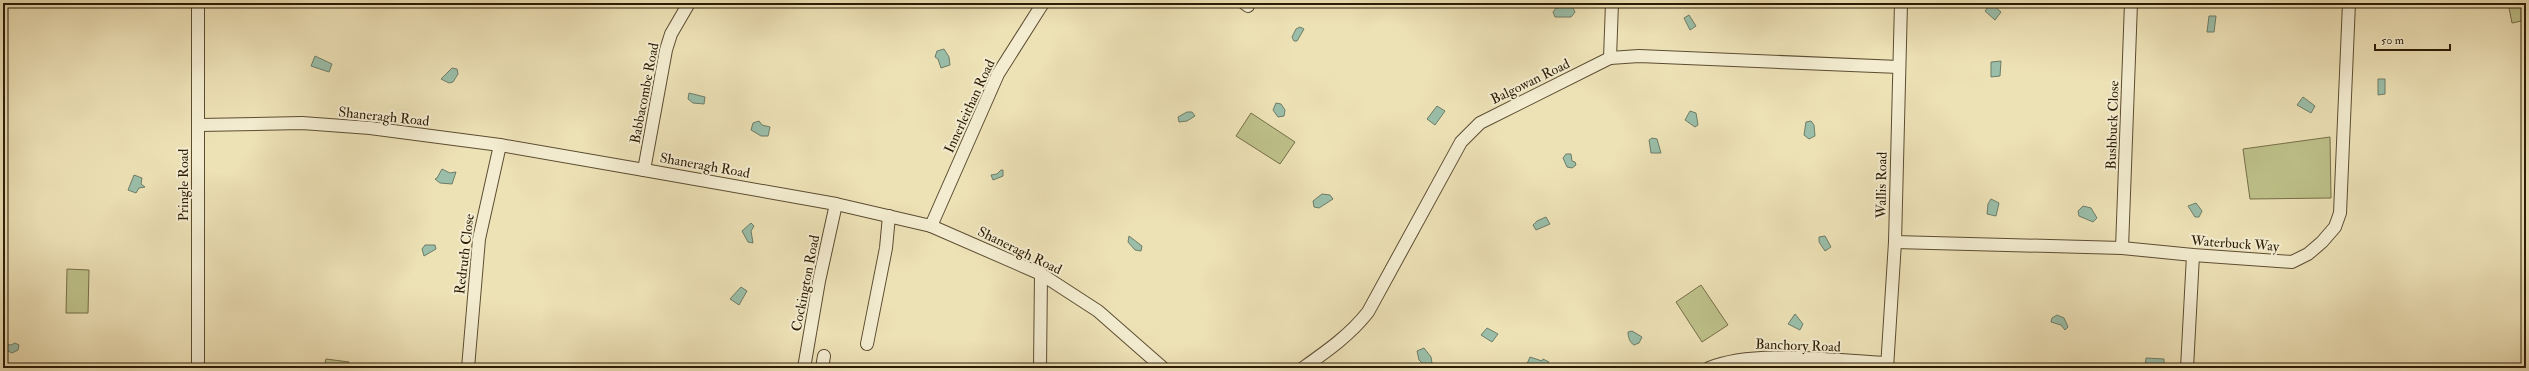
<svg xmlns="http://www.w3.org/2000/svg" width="2529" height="371" viewBox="0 0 2529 371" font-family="'IM FELL Double Pica',serif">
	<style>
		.green { fill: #bec18a; stroke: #756e48 }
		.water { fill: #9abea9; stroke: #6e7d67 }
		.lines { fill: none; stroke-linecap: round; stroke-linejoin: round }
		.minor-casing { stroke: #5c4d31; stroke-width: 14 }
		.minor { stroke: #f3ecd0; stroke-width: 12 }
		.labels { text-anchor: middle; stroke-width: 4; stroke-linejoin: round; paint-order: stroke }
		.street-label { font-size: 14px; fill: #2c1c05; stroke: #f3ecd0 }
	</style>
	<rect width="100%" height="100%" fill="#ede1b6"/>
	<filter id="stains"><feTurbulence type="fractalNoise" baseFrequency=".005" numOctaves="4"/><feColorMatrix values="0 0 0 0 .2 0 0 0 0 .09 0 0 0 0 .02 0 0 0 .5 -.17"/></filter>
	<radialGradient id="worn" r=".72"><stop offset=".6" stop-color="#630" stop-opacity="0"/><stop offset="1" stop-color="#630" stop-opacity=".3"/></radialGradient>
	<g class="green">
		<polygon points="2508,3 2526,3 2526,20 2512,23"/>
		<polygon points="1251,113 1295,142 1280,164 1236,136"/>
		<polygon points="2330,137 2331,198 2250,199 2243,149"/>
		<polygon points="67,269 89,270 88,313 66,313"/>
		<polygon points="1701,285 1728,325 1702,342 1676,302"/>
		<polygon points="326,359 349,362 348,368 324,368"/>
	</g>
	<g class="water">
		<polygon points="1991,3 2001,12 1995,20 1985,11"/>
		<polygon points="1572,6 1575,12 1571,17 1555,17 1553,12 1556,8"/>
		<polygon points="1689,15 1696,26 1690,30 1684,18"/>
		<polygon points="2209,16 2216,16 2214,32 2207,32"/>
		<polygon points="1300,27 1304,29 1297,41 1294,41 1292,37 1296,29"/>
		<polygon points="944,49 949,57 950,65 941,68 938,59 935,57 937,51"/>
		<polygon points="315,56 332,64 329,72 311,66"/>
		<polygon points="2001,61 2000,76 1991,77 1991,62"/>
		<polygon points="452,68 457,69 458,74 453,82 449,83 441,79"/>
		<polygon points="2378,79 2385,79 2385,94 2378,95"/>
		<polygon points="689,93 705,97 704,104 693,103 688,99"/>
		<polygon points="2303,97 2315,106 2311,113 2297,105"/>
		<polygon points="1276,103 1281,104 1285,110 1284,116 1278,117 1273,110"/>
		<polygon points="1437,106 1445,111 1435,125 1427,119"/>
		<polygon points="1690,111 1696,113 1698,125 1695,127 1685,120"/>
		<polygon points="1187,112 1192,112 1195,116 1187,121 1179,122 1178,117"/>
		<polygon points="759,121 762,125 770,127 768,136 761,136 751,130 753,123"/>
		<polygon points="1811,121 1814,125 1815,136 1809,139 1804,135 1806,122"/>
		<polygon points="1652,138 1657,139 1661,153 1651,153 1649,140"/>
		<polygon points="1566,154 1571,154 1572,161 1575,162 1576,165 1572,168 1567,167 1563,158"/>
		<polygon points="442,169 450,173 456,172 452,184 440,183 435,179 437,178"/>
		<polygon points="1001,170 1003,170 1003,176 993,180 991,175 997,174"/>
		<polygon points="134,175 142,178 141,184 145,187 139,188 136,193 128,190"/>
		<polygon points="1322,194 1330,195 1333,199 1319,208 1314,207 1313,201"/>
		<polygon points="1991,199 1999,203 1996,216 1987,214 1988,204"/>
		<polygon points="2196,203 2202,211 2199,217 2195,217 2188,206"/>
		<polygon points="2083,206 2091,208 2097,218 2093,222 2079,216 2078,211"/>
		<polygon points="1546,217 1550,224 1536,230 1533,225 1537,221"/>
		<polygon points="751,223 754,226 751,231 753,243 748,242 742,231"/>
		<polygon points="1129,236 1142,246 1141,251 1135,250 1128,242"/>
		<polygon points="1825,236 1831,247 1825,251 1819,242 1819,237"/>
		<polygon points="425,245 435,245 436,249 424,256 422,249"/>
		<polygon points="741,287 747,291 739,305 730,299"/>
		<polygon points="1795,314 1803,324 1800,330 1788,324"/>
		<polygon points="2057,315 2064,318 2068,327 2065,330 2061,325 2051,322 2052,318"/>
		<polygon points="1487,328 1498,334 1492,342 1481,335"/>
		<path d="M1632,331l10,6 -3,6 -5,2c-4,-2 -6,-8 -6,-13z"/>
		<polygon points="15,343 19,345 18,350 12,353 4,349 4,344 11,345"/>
		<polygon points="1424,348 1431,357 1432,363 1425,366 1419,360 1417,351"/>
		<polygon points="1530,357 1542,361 1543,359 1549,362 1545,368 1526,366"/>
		<polygon points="2146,358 2164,359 2164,368 2145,368"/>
	</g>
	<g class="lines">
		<defs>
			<g id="minor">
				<polyline points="198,3 198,368"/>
				<polyline points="1244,3 1248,6"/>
				<polyline points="1610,58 1612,3"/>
				<polyline points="199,125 302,123 370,128 500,145 644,170 836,204 931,226 1041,274 1098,311 1163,368"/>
				<polyline points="644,170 666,50 671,34 689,3"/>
				<polyline points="931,226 998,74 1043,3"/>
				<polyline points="1895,242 2122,248 2193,255 2292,262 2308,254 2322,242 2335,227 2340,213 2349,3"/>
				<polyline points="2122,248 2131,3"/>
				<polyline points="867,344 886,248 889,216"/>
				<polyline points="468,368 479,239 500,145"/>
				<polyline points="804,368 819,281 836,204"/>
				<polyline points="822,368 824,356"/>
				<polyline points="1040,368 1041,274"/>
				<path d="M1303,368c24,-17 47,-33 65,-56l93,-170 19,-19 130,-65 29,-2 260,11"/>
				<path d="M1709,368c45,-19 128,-7 178,-5"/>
				<polyline points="1887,368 1895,242 1901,3"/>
				<polyline points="2187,368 2193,255"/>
			</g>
		</defs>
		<use href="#minor" class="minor-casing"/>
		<use href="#minor" class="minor"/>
	</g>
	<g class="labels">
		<g class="street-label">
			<text transform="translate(1530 81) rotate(-26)" y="5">Balgowan Road</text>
			<text transform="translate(644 93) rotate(-79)" y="5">Babbacombe Road</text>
			<text transform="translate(969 106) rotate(-65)" y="5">Innerleithan Road</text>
			<text transform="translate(384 116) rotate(6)" y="5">Shaneragh Road</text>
			<text transform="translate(2112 125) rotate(-88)" y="5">Bushbuck Close</text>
			<text transform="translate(705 165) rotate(10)" y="5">Shaneragh Road</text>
			<text transform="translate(183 185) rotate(-90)" y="5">Pringle Road</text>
			<text transform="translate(1881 185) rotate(-89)" y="5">Wallis Road</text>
			<text transform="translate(2235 243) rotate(4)" y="5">Waterbuck Way</text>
			<text transform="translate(1020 250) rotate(26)" y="5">Shaneragh Road</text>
			<text transform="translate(464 254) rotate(-83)" y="5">Redruth Close</text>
			<text transform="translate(805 283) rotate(-79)" y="5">Cockington Road</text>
			<text transform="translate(1798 345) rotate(2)" y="5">Banchory Road</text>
		</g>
	</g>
	<rect width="2529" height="371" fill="none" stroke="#ede1b6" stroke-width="16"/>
	<rect x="4" y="4" width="2521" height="363" fill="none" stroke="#2c1c05" stroke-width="2"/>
	<rect x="8" y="8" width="2513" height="355" fill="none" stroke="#2c1c05"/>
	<path d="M2375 44v6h75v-6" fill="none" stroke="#2c1c05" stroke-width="2"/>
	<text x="2381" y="44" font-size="12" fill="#2c1c05" stroke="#f3ecd0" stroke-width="3" paint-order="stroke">50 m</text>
	<rect width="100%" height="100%" filter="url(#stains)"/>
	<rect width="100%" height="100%" fill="url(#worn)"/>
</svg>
